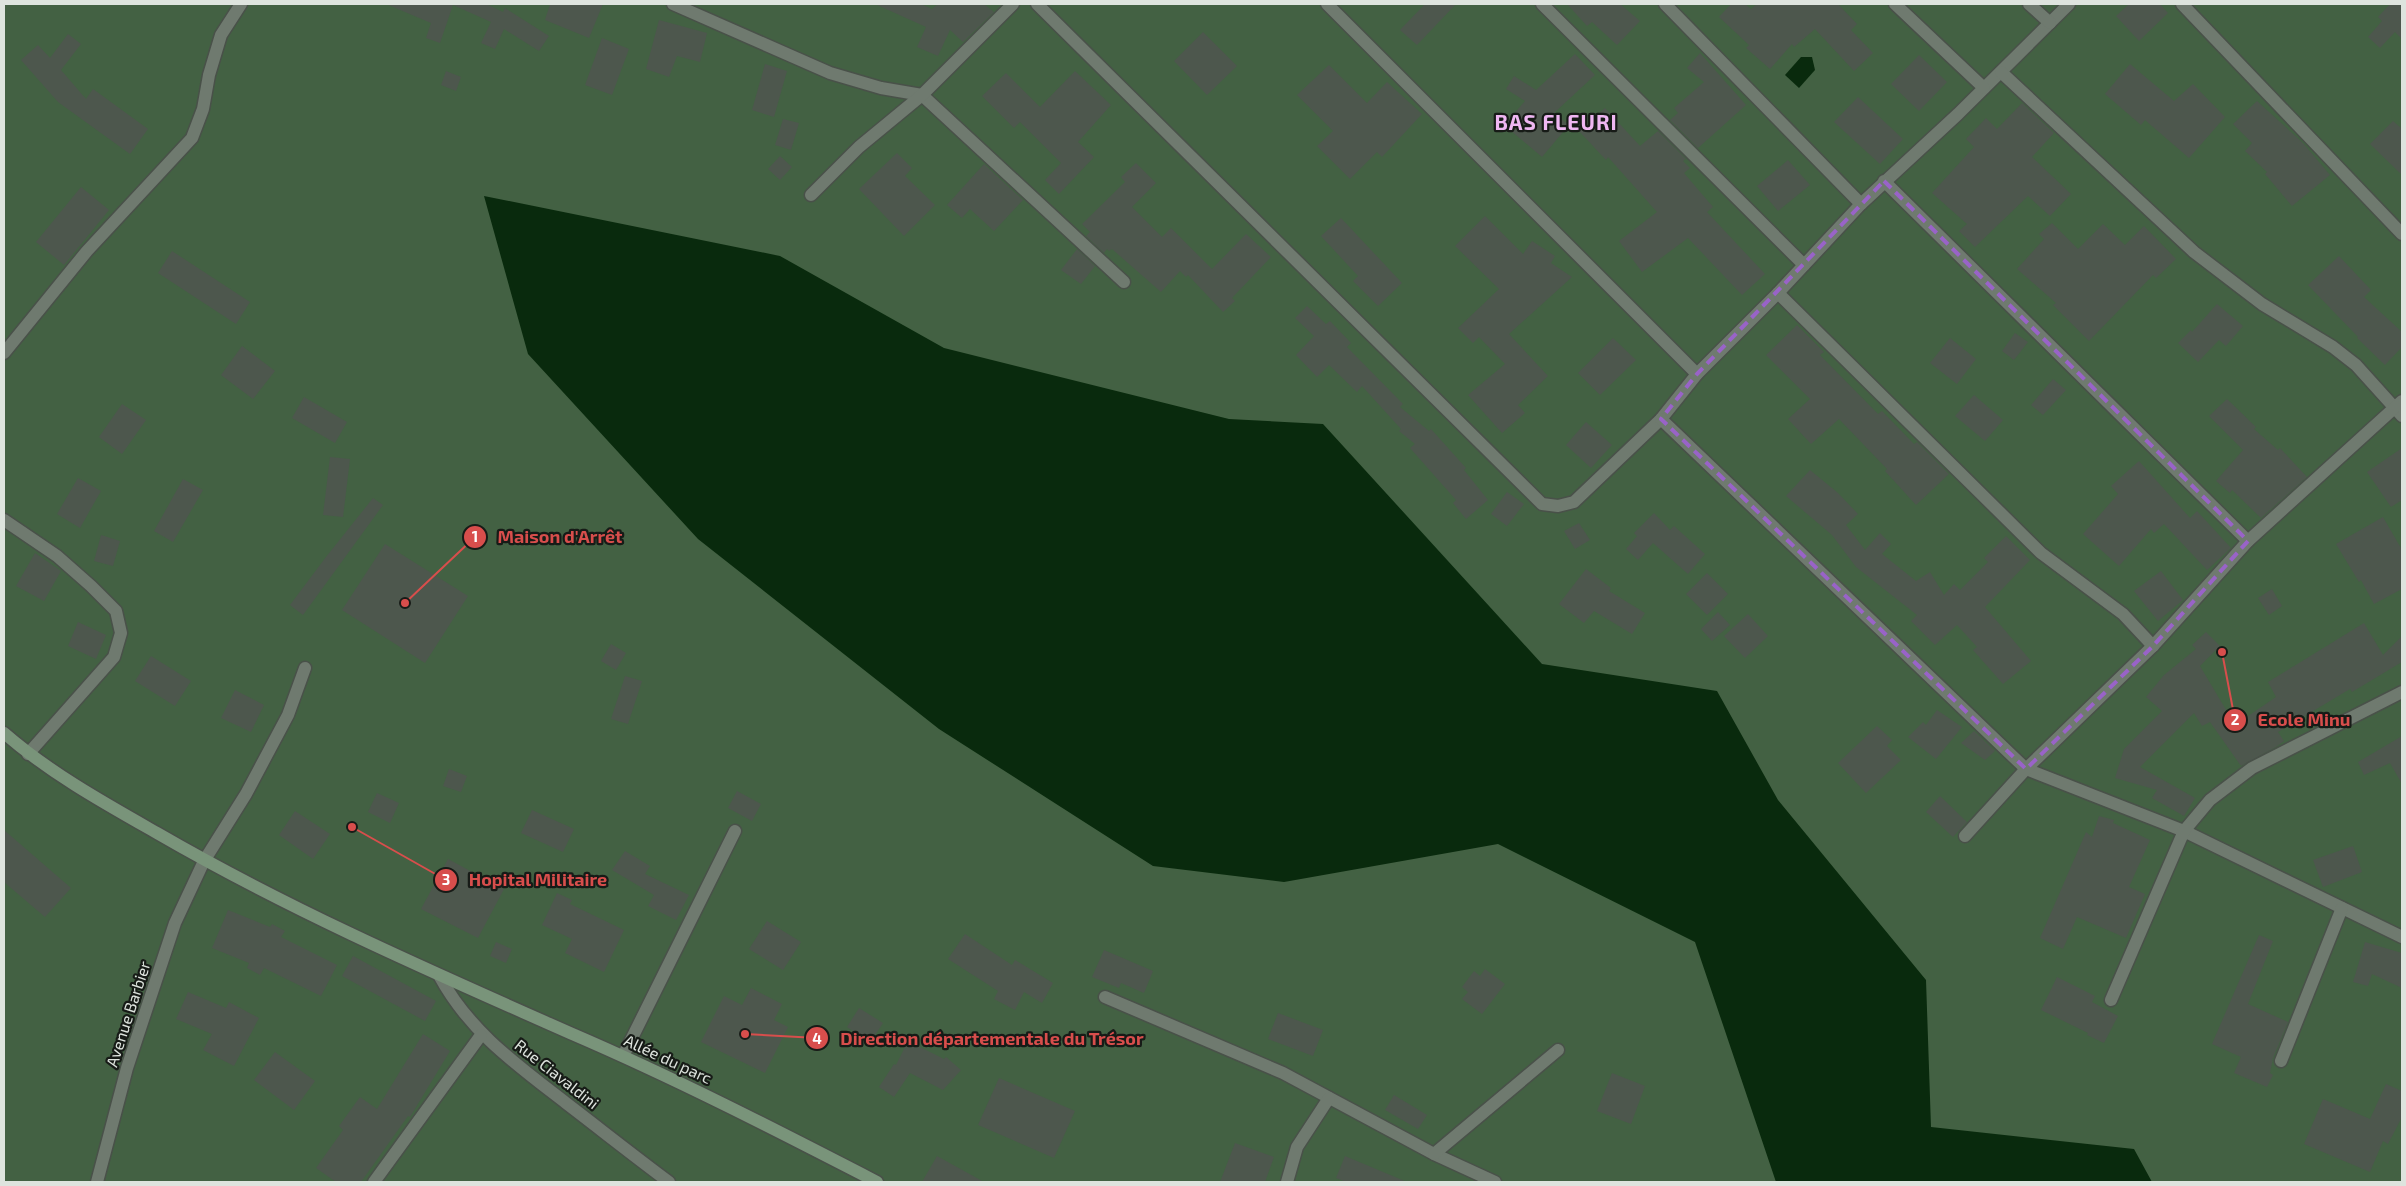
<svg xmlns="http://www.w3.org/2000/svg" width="2406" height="1186" viewBox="0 0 2406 1186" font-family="'Exo 2',sans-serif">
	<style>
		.green { fill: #436143 }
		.water { fill: #092a0d }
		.building { fill: #4d574d }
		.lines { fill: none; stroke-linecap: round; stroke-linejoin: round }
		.street-casing { stroke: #495149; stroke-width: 15 }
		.secondary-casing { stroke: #495149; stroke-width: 15 }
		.street { stroke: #6f7a6f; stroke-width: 12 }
		.secondary { stroke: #79947a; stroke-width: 12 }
		.marked { fill: none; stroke: #9963c8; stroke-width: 4; stroke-dasharray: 10 6; stroke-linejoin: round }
		.labels { text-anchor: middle; stroke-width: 4.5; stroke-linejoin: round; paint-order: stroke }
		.street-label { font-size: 16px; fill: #dee4de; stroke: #171b17 }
		.district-label { font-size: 21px; font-weight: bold; letter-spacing: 1px; fill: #efb7f2; stroke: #171b17 }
		.leader { fill: none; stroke: #d84e4c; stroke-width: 2 }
		.callout-dot { fill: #d84e4c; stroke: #171b17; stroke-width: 2 }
		.mark-label { font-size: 15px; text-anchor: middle; font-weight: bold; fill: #fff }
		.callout-label { font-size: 18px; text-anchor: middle; font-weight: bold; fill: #d84e4c; stroke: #171b17; stroke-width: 4.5; stroke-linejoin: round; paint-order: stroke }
	</style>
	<rect width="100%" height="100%" fill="#2c352c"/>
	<rect class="green" x="4" y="4" width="2398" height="1178"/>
	<g class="water">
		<polygon points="1801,57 1812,57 1815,70 1799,88 1785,75"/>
		<polygon points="484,196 780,256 944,348 1229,419 1323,424 1542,664 1717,691 1778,800 1926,980 1931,1127 2134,1149 2152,1182 1776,1182 1695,942 1498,844 1284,882 1153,866 939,729 698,539 528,354"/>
	</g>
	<g class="building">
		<polygon points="386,4 486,4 503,12 505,8 549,36 539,51 504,29 495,49 481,43 491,22 453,5 440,43 426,38 431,23"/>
		<polygon points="550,4 603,4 589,38 545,20"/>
		<polygon points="875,4 921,4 932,9 938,4 984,4 994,12 963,42 950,30 938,56 917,47 926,27"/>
		<polygon points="1425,4 1456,4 1417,45 1400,30"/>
		<polygon points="1567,4 1620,4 1640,21 1617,45 1592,22 1587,26"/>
		<polygon points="1731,4 1745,4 1751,9 1757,4 1838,4 1857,24 1851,30 1873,53 1854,71 1815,29 1794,47 1792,44 1770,69 1746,48 1749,45 1719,17"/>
		<polygon points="2129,4 2160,4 2168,13 2139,41 2116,16"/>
		<polygon points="2390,4 2402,4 2402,39 2395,32 2380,48 2368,37 2382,21 2378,17"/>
		<polygon points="659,20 707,33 700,62 677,56 669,77 646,69"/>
		<polygon points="1203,32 1237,66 1207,95 1174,61"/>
		<polygon points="68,34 81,44 61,70 86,99 93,89 148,129 130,154 58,102 21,60 38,45 50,58"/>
		<polygon points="602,38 629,49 612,95 585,85"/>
		<polygon points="1700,53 1746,105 1698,148 1670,120 1678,113 1674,108 1704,82 1687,68"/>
		<polygon points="1575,54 1595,75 1554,113 1569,125 1542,157 1504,125 1525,101 1506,89 1514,76 1536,90"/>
		<polygon points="1919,55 1947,82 1919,111 1891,84"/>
		<polygon points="765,64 787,71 774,117 752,110"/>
		<polygon points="2130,64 2174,101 2193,84 2225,117 2189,158 2145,120 2141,125 2105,94"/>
		<polygon points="1329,65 1367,103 1387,82 1422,114 1382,157 1377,152 1350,179 1317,146 1333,131 1297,95"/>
		<polygon points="446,71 461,77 456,91 441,85"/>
		<polygon points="1075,71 1111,105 1078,142 1094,157 1059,194 1045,180 1061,163 1020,122 1014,128 982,96 1006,73 1040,107"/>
		<polygon points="1858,97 1903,139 1880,164 1834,122"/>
		<polygon points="2257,101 2303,143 2330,175 2292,206 2265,174 2267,172 2245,151 2252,143 2233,124"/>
		<polygon points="2022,103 2054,133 2032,157 2071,194 2050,216 2028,196 1975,247 1959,231 1967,224 1932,193 1974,147 1966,139 1986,118 1997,129"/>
		<polygon points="1605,108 1640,146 1658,131 1686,159 1683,161 1690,168 1684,173 1713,207 1707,212 1765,274 1742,295 1688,238 1642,272 1619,241 1657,212 1608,157 1606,160 1579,131"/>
		<polygon points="783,119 799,123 791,150 775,145"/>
		<polygon points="2393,121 2402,129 2402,175 2370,144"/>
		<polygon points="897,153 912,168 905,176 935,205 904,236 859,189"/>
		<polygon points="780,156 792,167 780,180 768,169"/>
		<polygon points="1788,160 1810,185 1778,211 1757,186"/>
		<polygon points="1136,163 1156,183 1132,207 1162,237 1171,228 1212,269 1246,234 1271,257 1232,298 1235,301 1223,312 1188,275 1186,277 1180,271 1161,292 1112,249 1109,251 1107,249 1104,253 1086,236 1090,232 1082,224 1125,182 1121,177"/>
		<polygon points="984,164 1023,200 994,231 970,209 962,218 947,205"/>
		<polygon points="81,187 109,210 64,265 36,242"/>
		<polygon points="1485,216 1523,254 1532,241 1555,256 1551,263 1572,277 1509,334 1548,376 1518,405 1525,413 1502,433 1468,395 1505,364 1479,337 1473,343 1458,328 1499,289 1455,246"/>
		<polygon points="1341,218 1402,283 1378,306 1353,281 1358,276 1321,236"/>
		<polygon points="2052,223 2078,249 2103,224 2125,245 2144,226 2176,259 2156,278 2153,275 2089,341 2053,305 2056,303 2017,269 2044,239 2039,234"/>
		<polygon points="1077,249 1095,266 1081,284 1061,270"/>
		<polygon points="172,251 250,302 236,324 158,273"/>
		<polygon points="2339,256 2371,290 2364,297 2402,332 2402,347 2385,365 2357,338 2358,337 2308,285"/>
		<polygon points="2217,304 2243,326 2226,346 2219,340 2198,362 2178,343 2191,330 2192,332"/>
		<polygon points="1307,306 1326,324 1330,321 1351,343 1347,347 1403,404 1400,407 1429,431 1431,429 1466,468 1464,470 1488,500 1466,519 1453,503 1456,500 1410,448 1415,444 1399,431 1401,429 1362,386 1357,392 1329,365 1317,377 1296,355 1314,336 1295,318"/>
		<polygon points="1797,325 1824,352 1820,355 1878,414 1882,411 1914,444 1917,442 1949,474 1916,505 1885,471 1887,469 1839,419 1811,444 1788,419 1810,399 1766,355"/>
		<polygon points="2015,333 2028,342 2014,360 2002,351"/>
		<polygon points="1613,338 1636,360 1600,395 1578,373"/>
		<polygon points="1950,338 1976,359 1957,384 1930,363"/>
		<polygon points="242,346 275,371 253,399 221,375"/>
		<polygon points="2053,379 2066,390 2043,415 2031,405"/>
		<polygon points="1974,395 2003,420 1985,441 1955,416"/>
		<polygon points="304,397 347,422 335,443 292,418"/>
		<polygon points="2227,399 2256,427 2254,429 2278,450 2280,448 2307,477 2261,518 2232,490 2230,493 2216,481 2243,450 2209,416"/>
		<polygon points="122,404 146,420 122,454 99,437"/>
		<polygon points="1586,422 1612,445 1591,468 1566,445"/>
		<polygon points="2402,448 2402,500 2391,507 2367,472"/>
		<polygon points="330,457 350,459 343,517 323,515"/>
		<polygon points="2139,461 2190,518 2197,511 2231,548 2207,570 2164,524 2154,533 2151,529 2119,566 2083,534 2118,494 2111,486"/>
		<polygon points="1810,470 1838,493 1858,514 1846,525 1865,550 1880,533 1891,544 1882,554 1916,581 1930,572 1944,595 1954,584 1960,590 1988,562 1984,558 2006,536 2030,560 1985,607 2031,661 2003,684 1973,650 1977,647 1957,625 1935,645 1911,621 1917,615 1856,567 1832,535 1786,496"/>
		<polygon points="78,478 101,491 80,528 57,514"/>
		<polygon points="183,479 203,490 173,542 154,531"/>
		<polygon points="1507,492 1524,504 1507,526 1491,514"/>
		<polygon points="373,498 383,505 303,615 290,605 326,557"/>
		<polygon points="1654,513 1670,530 1674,526 1705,554 1688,574 1653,543 1638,560 1626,549 1637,536 1634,533"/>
		<polygon points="2383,517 2402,550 2402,589 2374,604 2361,580 2359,582 2336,544"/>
		<polygon points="1579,523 1590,540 1575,549 1564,531"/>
		<polygon points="101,535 120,541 113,566 94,561"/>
		<polygon points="385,544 468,596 425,663 342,610"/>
		<polygon points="35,553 61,571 44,601 16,586"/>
		<polygon points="1586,569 1611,588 1609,591 1645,613 1632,634 1594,611 1584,623 1559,604"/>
		<polygon points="2161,571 2183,600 2158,621 2134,591"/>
		<polygon points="1707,573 1728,594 1707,615 1686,594"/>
		<polygon points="2272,589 2282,606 2269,615 2258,598"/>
		<polygon points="1718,612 1730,625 1712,641 1701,629"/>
		<polygon points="1748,614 1768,636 1745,658 1724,636"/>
		<polygon points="78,622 106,635 96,659 68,646"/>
		<polygon points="2364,623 2383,655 2402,636 2402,662 2352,692 2350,689 2278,732 2284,741 2276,747 2241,766 2210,722 2202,726 2194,713 2140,767 2195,798 2184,816 2152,798 2157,790 2115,778 2124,749 2162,711 2146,697 2164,675 2196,649 2192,645 2206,632 2220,646 2200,666 2235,725 2276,697 2268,682"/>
		<polygon points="611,644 626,653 616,670 601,661"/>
		<polygon points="151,656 191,681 175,706 135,681"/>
		<polygon points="625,676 642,681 628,724 611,719"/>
		<polygon points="235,690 264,705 251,732 221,718"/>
		<polygon points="1937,710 1962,727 1936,759 1908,737 1923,722 1926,725"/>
		<polygon points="1877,726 1892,740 1887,746 1901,760 1866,793 1838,763"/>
		<polygon points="1974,731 1995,751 1985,760 1961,743"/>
		<polygon points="2402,736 2402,784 2390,763 2364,775 2358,762"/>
		<polygon points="449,769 467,776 461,792 443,786"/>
		<polygon points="737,791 761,804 752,821 728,808"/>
		<polygon points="377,793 399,803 390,823 368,812"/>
		<polygon points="1940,796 1967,822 1953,837 1926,812"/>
		<polygon points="532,810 574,829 563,852 521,833"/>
		<polygon points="295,811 330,834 313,859 279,835"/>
		<polygon points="2099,816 2114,820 2113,823 2150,840 2129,887 2145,894 2126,938 2077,917 2063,949 2040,938 2086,832 2092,837"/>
		<polygon points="4,830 71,888 45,917 4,882"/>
		<polygon points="2353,846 2362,872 2323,887 2313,860"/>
		<polygon points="625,851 650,866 645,874 689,895 676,920 648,906 654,895 612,870"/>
		<polygon points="448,859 504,889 478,938 421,909"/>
		<polygon points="557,893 572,900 570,904 624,930 604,972 565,953 572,939 542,925"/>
		<polygon points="228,910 270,927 272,924 285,931 281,937 337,965 321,996 264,968 260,975 247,968 249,963 212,948"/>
		<polygon points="767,921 801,942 783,970 749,949"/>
		<polygon points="965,934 1012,965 1015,960 1053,983 1042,1003 1024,992 1015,1010 994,999 998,991 948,959"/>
		<polygon points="2259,935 2273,941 2248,1004 2288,1022 2273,1058 2270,1073 2273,1075 2267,1087 2234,1073 2241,1057 2212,1044"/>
		<polygon points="496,942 512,949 506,963 490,956"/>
		<polygon points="2365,942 2402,953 2402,988 2372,974 2368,986 2353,982"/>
		<polygon points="1104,950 1153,971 1144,993 1121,983 1119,988 1092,977"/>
		<polygon points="353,956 436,1001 425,1021 342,976"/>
		<polygon points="1485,969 1505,984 1482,1014 1462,999 1468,992 1462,987 1474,971 1480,976"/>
		<polygon points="2057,977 2095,996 2092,1002 2118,1016 2104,1043 2087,1035 2088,1033 2041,1010"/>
		<polygon points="751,988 782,1004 774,1020 788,1027 765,1073 701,1042 724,996 742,1005"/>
		<polygon points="188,992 226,1008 229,1002 259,1018 234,1066 203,1050 212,1034 176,1019"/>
		<polygon points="859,1008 883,1023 870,1043 847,1027"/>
		<polygon points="1278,1013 1323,1030 1313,1056 1268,1039"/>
		<polygon points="423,1034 450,1051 410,1117 408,1116 361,1182 336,1182 316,1168 343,1130 339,1126 360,1097 377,1109"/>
		<polygon points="908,1041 944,1059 946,1057 961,1070 943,1090 910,1073 894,1097 879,1087 894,1064 896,1065"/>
		<polygon points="275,1052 315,1081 294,1110 254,1080"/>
		<polygon points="1612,1073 1645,1086 1631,1124 1597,1111"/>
		<polygon points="999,1078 1075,1111 1054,1158 978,1125"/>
		<polygon points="2386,1084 2402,1091 2402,1117 2388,1144 2383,1141 2370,1172 2304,1144 2323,1099 2370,1119"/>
		<polygon points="1394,1095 1427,1115 1418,1129 1385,1110"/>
		<polygon points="1235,1143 1274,1157 1265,1182 1220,1182"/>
		<polygon points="937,1156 984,1182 922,1182"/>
		<polygon points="1345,1156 1407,1182 1346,1182 1336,1178"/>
	</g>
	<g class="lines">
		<defs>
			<g id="street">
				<polyline points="673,4 830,73 881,88 922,95 1124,282"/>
				<polyline points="1037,4 1542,504 1558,506 1574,502 1661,419 1697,374 1778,293 1861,204 1958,114 2069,4"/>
				<polyline points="1327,4 1697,374"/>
				<polyline points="1542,4 1804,265"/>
				<polyline points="1665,4 1861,204"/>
				<polyline points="1895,4 1984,88"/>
				<polyline points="2029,4 2050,23"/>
				<polyline points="2182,4 2402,234"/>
				<polyline points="2001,72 2194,252 2262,304 2333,347 2356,365 2402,416"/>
				<polyline points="1884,181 2248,541"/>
				<polyline points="811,195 859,147 922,95 1013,4"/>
				<polyline points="1778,293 2041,553 2123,614 2153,646"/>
				<polyline points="4,353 87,251 192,138 203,109 209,75 221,35 241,4"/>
				<polyline points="1661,419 2026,769 2184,831 2402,937"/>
				<polyline points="4,520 57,556 91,586 116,611 121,633 114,657 28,754"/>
				<polyline points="1965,836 2026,769 2153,646 2248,541 2402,401"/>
				<path d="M440,977c30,55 77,88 126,126 34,26 68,53 103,79"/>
				<polyline points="1105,997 1283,1073 1434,1154 1495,1182"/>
				<polyline points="2111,1000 2184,831 2210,800 2252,768 2402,692"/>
				<polyline points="623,1056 735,831"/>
				<polyline points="2281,1061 2342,908"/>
				<polyline points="1434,1154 1558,1050"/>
				<polyline points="97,1182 127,1068 175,923 204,861 246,794 288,715 305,668"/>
				<polyline points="374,1182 481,1035"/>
				<polyline points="1287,1182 1297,1147 1329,1098"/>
			</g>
			<path id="secondary" d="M4,733c46,40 100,70 153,100 133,77 273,138 413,200 105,45 206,97 307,149"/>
		</defs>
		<use href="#street" class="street-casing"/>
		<use href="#secondary" class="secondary-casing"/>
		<use href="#street" class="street"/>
		<use href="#secondary" class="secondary"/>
	</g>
	<path class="marked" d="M1884,181l364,360 -95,105 -127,123 -365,-350 36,-45z"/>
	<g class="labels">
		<g class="street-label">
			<text transform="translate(128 1014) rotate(-72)" y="6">Avenue Barbier</text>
			<text transform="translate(668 1059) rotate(25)" y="6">Allée du parc</text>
			<text transform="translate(557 1074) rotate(38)" y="6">Rue Ciavaldini</text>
		</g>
		<g class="district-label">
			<text x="1556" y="130">BAS FLEURI</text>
		</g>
	</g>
	<path class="leader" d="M405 603L475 537M2222 652L2235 720M352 827L446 880M745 1034L817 1038"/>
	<g class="callout-dot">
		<circle cx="405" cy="603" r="5"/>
		<circle cx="2222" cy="652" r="5"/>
		<circle cx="352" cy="827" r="5"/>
		<circle cx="745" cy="1034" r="5"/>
		<circle cx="475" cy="537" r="12"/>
		<circle cx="2235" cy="720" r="12"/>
		<circle cx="446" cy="880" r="12"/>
		<circle cx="817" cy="1038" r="12"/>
	</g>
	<g class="mark-label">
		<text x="475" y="542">1</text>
		<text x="2235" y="725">2</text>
		<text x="446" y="885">3</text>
		<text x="817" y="1044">4</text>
	</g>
	<g class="callout-label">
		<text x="560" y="543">Maison d'Arrêt</text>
		<text x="2304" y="726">Ecole Minu</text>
		<text x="538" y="886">Hopital Militaire</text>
		<text x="992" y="1045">Direction départementale du Trésor</text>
	</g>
	<rect width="2406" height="1186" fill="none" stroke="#dee4de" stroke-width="10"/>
</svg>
